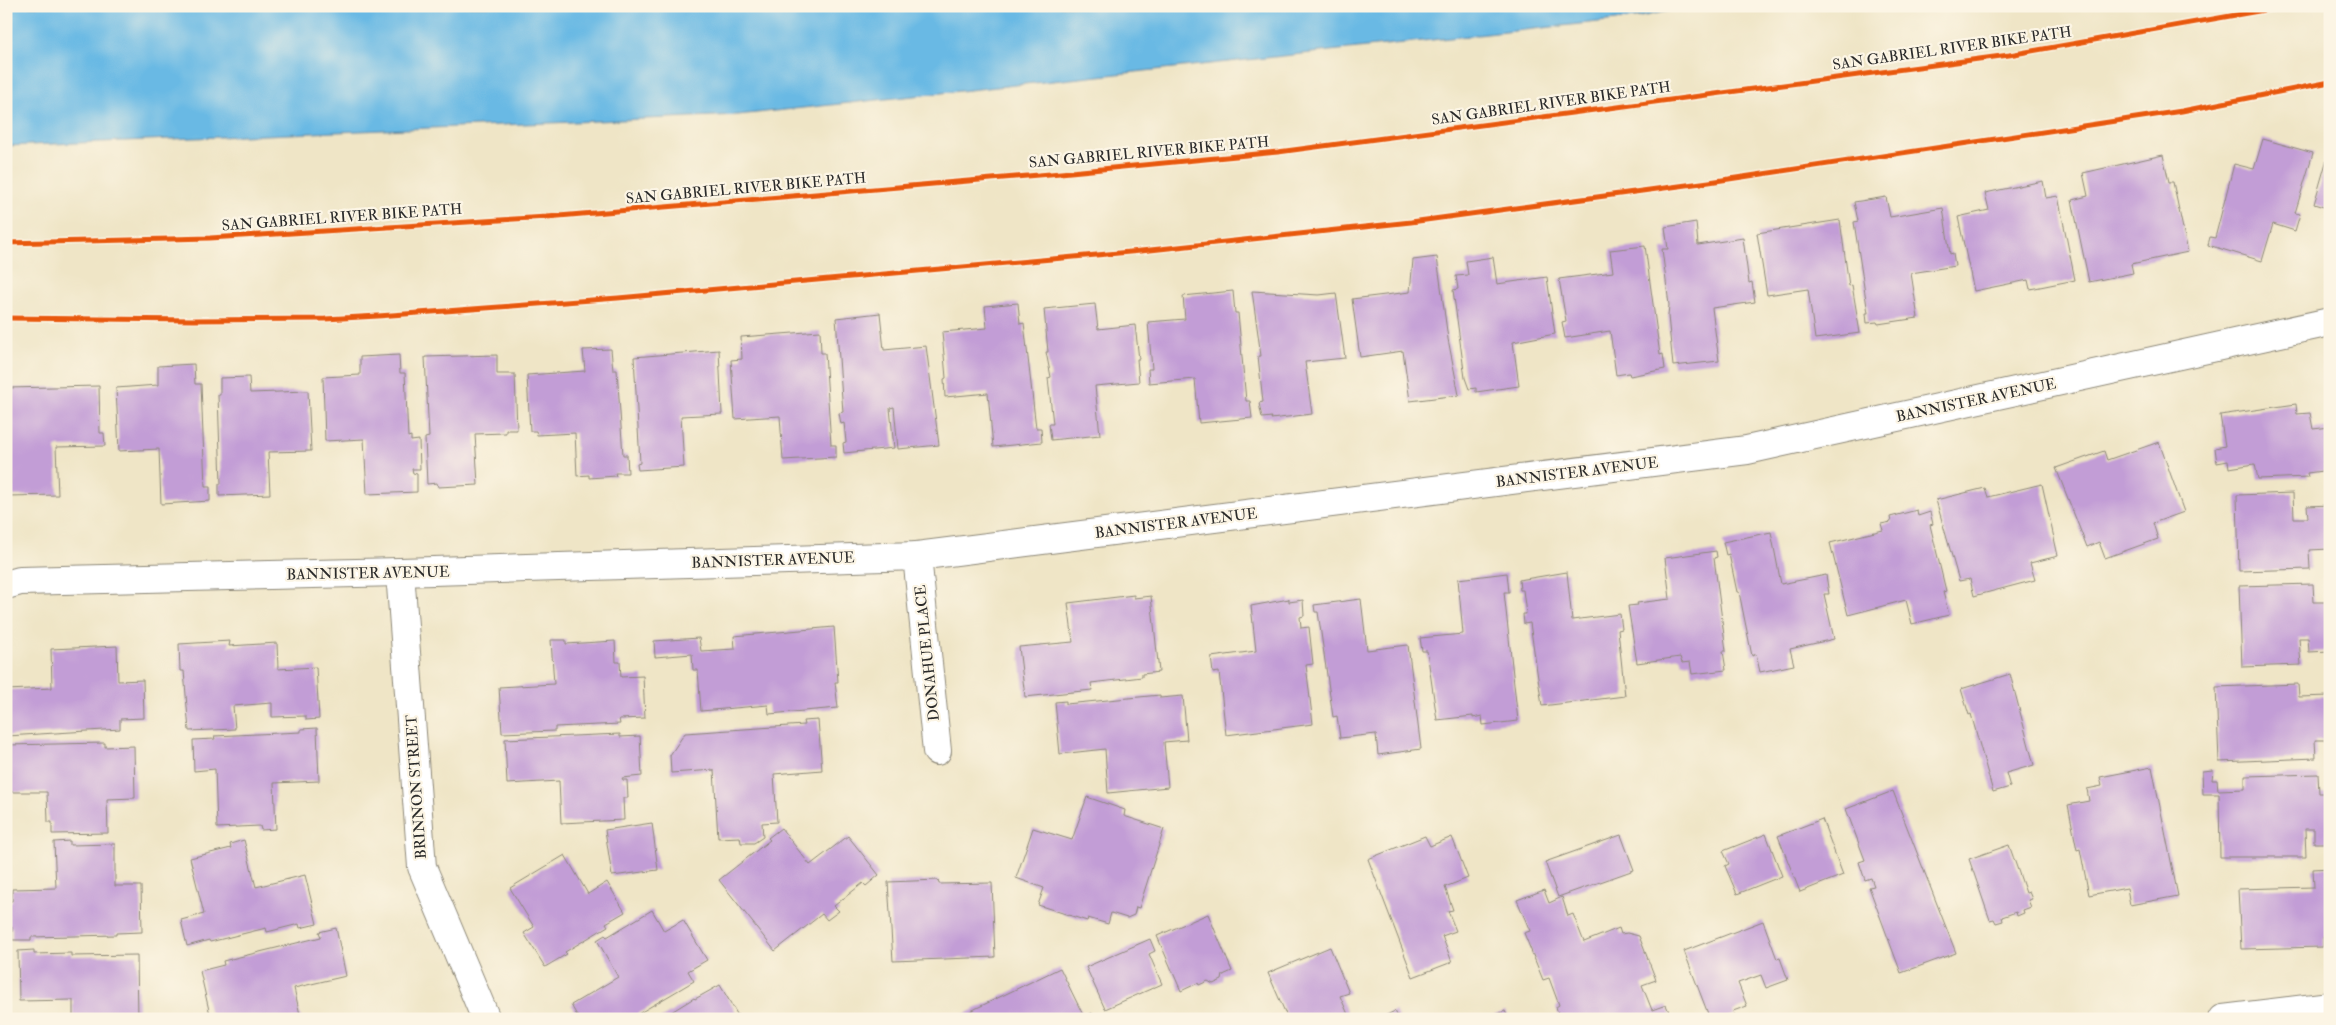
<svg xmlns="http://www.w3.org/2000/svg" width="2336" height="1025" viewBox="0 0 2336 1025" font-family="'IM FELL Double Pica',serif">
	<style>
		.water { fill: #69b9e4; stroke: #4a7288 }
		.building { fill: #c29dd6 }
		.lines { fill: none; stroke-linecap: round; stroke-linejoin: round }
		.minor-casing { stroke: #8d8878; stroke-width: 30 }
		.minor { stroke: #fff; stroke-width: 28 }
		.cycleway-casing { stroke: #fcf5e5; stroke-width: 8 }
		.cycleway { stroke: #e8590c; stroke-width: 5 }
		.labels { text-anchor: middle; stroke-width: 4.5; stroke-linejoin: round; paint-order: stroke }
		.street-label { font-size: 15px; fill: #2b2b2b; stroke: #fcf5e5 }
	</style>
	<rect width="100%" height="100%" fill="#fcf5e5"/>
	<filter id="ink" filterUnits="userSpaceOnUse"><feTurbulence type="fractalNoise" baseFrequency=".02" numOctaves="2"/><feDisplacementMap in="SourceGraphic" scale="10" xChannelSelector="R" yChannelSelector="G"/><feConvolveMatrix kernelMatrix="1 2 1 2 8 2 1 2 1" color-interpolation-filters="sRGB"/></filter>
	<filter id="wash" filterUnits="userSpaceOnUse"><feTurbulence type="fractalNoise" baseFrequency=".0096" numOctaves="4" result="noise"/><feDisplacementMap in="SourceGraphic" scale="20" xChannelSelector="R" yChannelSelector="G"/><feGaussianBlur stdDeviation="1.12" result="paint"/><feColorMatrix in="noise" values="0 0 0 0 0 0 0 0 0 0 0 0 0 0 0 0 0 1.4 0 .05"/><feComposite in="paint" operator="in"/></filter>
	<g filter="url(#wash)">
		<rect width="100%" height="100%" fill="#efe5c6"/>
		<polygon class="water" points="6,6 1693,6 1635,18 738,115 6,146"/>
		<g id="blocks">
			<g class="building">
				<polygon points="2263,139 2313,153 2295,213 2300,214 2295,231 2273,224 2262,261 2208,245 2210,237 2215,238 2234,164 2254,169"/>
				<polygon points="2329,152 2330,152 2330,209 2314,204"/>
				<polygon points="2163,155 2169,182 2173,182 2188,252 2131,264 2133,273 2089,282 2072,200 2088,196 2083,173"/>
				<polygon points="2043,181 2046,198 2058,196 2075,280 2030,289 2028,280 1974,291 1958,217 1989,210 1985,193"/>
				<polygon points="1886,197 1890,217 1943,208 1950,254 1953,253 1955,266 1911,273 1918,318 1878,324 1877,322 1867,323 1866,313 1868,313 1854,222 1858,221 1854,202"/>
				<polygon points="1840,220 1849,286 1852,285 1860,333 1815,339 1808,289 1767,295 1757,233"/>
				<polygon points="1696,222 1698,245 1743,238 1749,283 1752,282 1755,302 1712,308 1719,361 1673,366 1668,316 1669,305 1662,249 1668,249 1665,227"/>
				<polygon points="1645,246 1660,355 1663,354 1665,369 1630,376 1629,373 1616,375 1610,331 1565,338 1562,322 1566,321 1559,279 1613,272 1610,250"/>
				<polygon points="1437,257 1448,339 1459,395 1410,401 1403,351 1360,357 1352,299 1410,292 1413,260"/>
				<polygon points="1493,257 1497,284 1547,277 1555,334 1513,342 1519,386 1476,392 1476,388 1469,389 1465,378 1453,290 1458,289 1456,276 1468,275 1466,261"/>
				<polygon points="1233,291 1235,313 1238,313 1246,401 1250,401 1252,418 1199,423 1195,379 1149,383 1148,369 1152,369 1148,322 1185,319 1183,296"/>
				<polygon points="1252,291 1319,295 1336,293 1345,358 1305,362 1312,414 1271,419 1272,417 1262,418 1259,403 1263,402 1258,356 1261,356"/>
				<polygon points="1018,303 1020,324 1024,323 1036,428 1041,428 1042,442 993,447 988,393 945,397 944,379 946,378 942,332 987,328 985,306"/>
				<polygon points="1095,304 1098,329 1135,325 1139,359 1137,359 1139,382 1095,386 1100,435 1051,440 1049,424 1053,424 1048,378 1051,377 1046,352 1048,352 1044,309"/>
				<polygon points="880,313 884,350 926,346 939,445 898,449 894,407 890,408 894,448 844,453 843,443 846,442 844,423 841,424 839,413 843,412 836,318"/>
				<polygon points="820,331 821,353 825,353 831,445 836,445 836,457 783,460 780,416 735,419 731,360 742,359 741,337"/>
				<polygon points="611,349 613,370 617,370 623,455 627,455 628,473 615,473 616,476 589,478 589,475 577,476 575,433 537,435 536,431 530,431 527,375 585,371 583,350"/>
				<polygon points="719,350 722,414 681,416 684,467 638,470 637,464 640,463 634,357"/>
				<polygon points="399,355 400,373 405,373 408,437 411,436 411,441 419,440 420,469 412,469 413,473 417,474 417,492 367,494 364,439 325,441 323,377 360,375 360,357"/>
				<polygon points="497,355 497,374 515,374 517,430 506,430 506,433 475,434 478,485 438,487 437,483 427,484 425,438 429,437 425,357"/>
				<polygon points="194,364 195,384 201,384 205,487 210,487 210,501 161,504 159,449 119,451 116,388 158,385 158,366"/>
				<polygon points="249,377 250,393 308,391 311,451 268,452 270,494 219,496 219,484 221,484 218,395 220,395 220,378"/>
				<polygon points="99,386 100,433 104,433 105,446 56,447 58,495 7,496 7,484 10,484 7,388"/>
				<polygon points="2296,404 2297,414 2310,413 2313,429 2330,427 2330,470 2307,473 2308,477 2258,479 2255,464 2229,468 2228,461 2217,463 2215,448 2225,446 2220,415"/>
				<polygon points="2159,442 2184,512 2153,523 2158,539 2105,558 2099,542 2087,547 2056,468 2104,451 2107,460"/>
				<polygon points="2042,484 2058,556 2030,563 2035,580 1974,596 1970,579 1959,581 1936,500 1985,488 1988,497"/>
				<polygon points="2293,493 2294,518 2308,518 2307,506 2330,505 2330,549 2309,550 2310,569 2239,571 2237,495"/>
				<polygon points="1917,510 1918,516 1930,512 1933,524 1930,525 1946,591 1943,592 1949,615 1912,624 1906,600 1848,615 1830,543 1883,530 1881,524 1891,522 1890,517"/>
				<polygon points="1771,532 1781,584 1826,575 1829,594 1824,594 1834,639 1790,649 1794,665 1760,672 1756,654 1752,656 1739,592 1737,592 1729,554 1726,555 1723,542"/>
				<polygon points="1716,551 1717,557 1714,558 1726,651 1723,651 1726,670 1692,674 1690,662 1682,663 1680,657 1637,663 1628,606 1638,605 1637,603 1670,599 1665,558"/>
				<polygon points="1567,572 1572,620 1620,614 1622,629 1618,630 1625,696 1542,706 1530,623 1524,624 1523,614 1526,614 1523,590 1520,590 1519,580"/>
				<polygon points="1507,573 1509,592 1504,592 1518,721 1483,725 1482,716 1473,718 1473,716 1437,720 1427,651 1422,651 1420,638 1463,634 1458,579"/>
				<polygon points="2313,584 2314,602 2330,602 2330,651 2309,652 2308,638 2299,638 2301,665 2242,667 2239,586"/>
				<polygon points="1134,595 1134,598 1151,596 1159,672 1142,674 1142,677 1091,683 1092,690 1025,697 1019,647 1073,642 1068,603"/>
				<polygon points="1289,599 1289,602 1303,600 1304,616 1300,617 1301,628 1309,627 1313,664 1306,665 1313,724 1226,735 1219,672 1213,673 1211,657 1256,651 1251,606"/>
				<polygon points="1361,599 1367,650 1408,645 1421,749 1378,755 1376,734 1340,738 1337,716 1333,717 1318,612 1315,612 1314,605"/>
				<polygon points="834,627 838,682 835,682 838,708 769,714 768,705 701,711 698,670 693,670 692,654 655,657 654,641 699,638 701,651 735,649 734,636"/>
				<polygon points="551,640 566,640 566,644 615,641 616,662 620,662 621,677 643,676 645,718 619,719 620,724 555,727 555,731 502,733 499,687 554,684"/>
				<polygon points="230,641 229,646 277,643 278,669 316,667 319,719 306,720 306,716 272,717 272,703 233,706 235,729 189,731 184,671 180,671 179,644"/>
				<polygon points="117,646 118,681 143,680 144,718 120,719 120,729 7,736 6,690 52,688 51,649"/>
				<polygon points="2010,674 2034,765 2006,773 2010,787 1993,792 1971,714 1969,715 1961,689"/>
				<polygon points="2298,684 2299,697 2330,696 2330,740 2315,740 2316,758 2219,762 2216,687"/>
				<polygon points="1160,695 1160,698 1183,696 1187,740 1164,742 1168,787 1108,793 1105,749 1060,754 1055,702 1066,701 1066,704"/>
				<polygon points="818,720 822,770 774,774 777,822 762,823 763,837 754,843 741,843 740,837 718,838 714,770 671,773 670,755 685,733 804,725 803,721"/>
				<polygon points="317,728 319,781 274,783 276,829 261,830 260,826 217,828 215,769 194,771 193,740 215,739 214,736 301,732 301,729"/>
				<polygon points="620,734 620,737 640,736 642,776 622,778 623,780 627,780 628,798 623,798 624,820 561,823 559,781 507,784 505,739"/>
				<polygon points="105,743 105,747 134,746 135,798 107,799 108,833 52,834 52,822 48,822 47,792 6,792 6,745"/>
				<polygon points="2152,767 2178,896 2130,905 2127,888 2089,895 2080,849 2077,850 2068,805 2089,801 2087,789 2102,786 2100,777"/>
				<polygon points="2213,770 2212,780 2217,780 2218,790 2245,789 2245,776 2318,774 2319,793 2330,793 2330,843 2314,843 2314,829 2305,829 2306,857 2220,857 2219,794 2203,794 2202,771"/>
				<polygon points="1893,791 1956,953 1901,973 1869,887 1874,886 1871,878 1865,880 1859,862 1865,860 1846,809"/>
				<polygon points="1087,797 1125,810 1124,816 1164,829 1139,908 1136,907 1134,915 1127,918 1111,913 1108,924 1088,918 1087,921 1038,905 1044,888 1016,878 1033,828 1072,840"/>
				<polygon points="1822,819 1843,875 1800,892 1778,836"/>
				<polygon points="652,823 658,870 612,876 605,830"/>
				<polygon points="781,828 810,865 848,836 879,875 866,886 863,883 834,906 839,911 827,920 822,914 775,951 719,880 770,840 768,838"/>
				<polygon points="1766,834 1782,876 1737,894 1725,866 1729,864 1723,851"/>
				<polygon points="1621,835 1634,870 1558,897 1545,862"/>
				<polygon points="1425,836 1430,846 1452,837 1468,878 1445,887 1453,910 1448,911 1456,931 1442,936 1452,962 1413,977 1368,859"/>
				<polygon points="244,840 256,887 305,875 317,924 300,928 299,924 267,932 266,928 210,942 209,940 187,946 181,920 204,914 190,858 231,848 230,844"/>
				<polygon points="70,841 70,845 115,844 115,886 141,886 142,932 116,933 116,935 31,937 31,940 12,940 12,927 9,928 8,901 12,901 12,889 56,888 54,842"/>
				<polygon points="2009,845 2026,893 2029,892 2032,899 2028,900 2031,907 2023,910 2024,913 2017,916 2016,912 2002,917 2003,921 1996,923 1994,919 1990,920 1969,859"/>
				<polygon points="565,855 588,894 607,882 625,912 606,923 608,926 565,952 567,954 545,967 524,933 534,927 510,888"/>
				<polygon points="2330,868 2330,937 2323,937 2323,947 2241,949 2238,889 2314,887 2313,869"/>
				<polygon points="938,880 939,884 992,883 995,957 893,961 888,882"/>
				<polygon points="1544,890 1549,903 1562,897 1568,916 1573,914 1584,942 1619,928 1621,934 1627,933 1639,936 1656,980 1642,985 1652,1010 1666,1005 1672,1019 1560,1019 1556,1007 1559,1005 1549,978 1543,980 1524,933 1530,931 1517,900"/>
				<polygon points="652,910 664,931 683,920 707,960 688,971 694,981 638,1014 640,1016 635,1019 579,1019 571,1005 618,977 597,940 605,935 607,937"/>
				<polygon points="1208,914 1232,971 1223,975 1222,980 1213,984 1208,981 1199,985 1198,983 1181,991 1157,936"/>
				<polygon points="1763,921 1777,959 1780,958 1788,980 1766,988 1761,975 1738,983 1747,1006 1733,1011 1734,1015 1724,1019 1710,1019 1684,951"/>
				<polygon points="336,928 346,976 294,988 301,1019 211,1019 200,971 224,965 223,961 321,937 319,932"/>
				<polygon points="1150,939 1155,951 1149,954 1162,984 1105,1009 1086,967"/>
				<polygon points="1330,947 1349,993 1340,996 1350,1019 1288,1019 1268,973"/>
				<polygon points="34,950 34,954 71,953 71,956 137,955 138,1019 73,1019 73,1000 19,1001 18,951"/>
				<polygon points="1060,968 1084,1017 1092,1013 1095,1019 954,1019"/>
				<polygon points="720,985 740,1019 660,1019 694,998 695,999"/>
				<polygon points="1395,1011 1399,1019 1378,1019"/>
				<polygon points="1505,1011 1509,1019 1486,1019"/>
			</g>
		</g>
	</g>
	<g filter="url(#ink)">
		<use href="#blocks" fill-opacity="0" stroke="#8d8878" stroke-width="1"/>
		<g class="lines">
			<defs>
				<g id="minor">
					<polyline points="917,556 937,751"/>
					<polyline points="400,572 422,867 486,1019"/>
					<polyline points="6,585 20,581 400,572 917,556 1747,450 2330,322"/>
					<polyline points="2223,1019 2330,1006"/>
				</g>
			</defs>
			<use href="#minor" class="minor-casing"/>
			<use href="#minor" class="minor"/>
			<defs>
				<g id="cycleway">
					<polyline points="6,243 210,238 547,217 1050,174 1278,152 2009,55 2287,6"/>
					<polyline points="6,318 194,320 325,319 378,316 618,298 1141,251 1411,222 1709,182 2182,111 2330,82"/>
				</g>
			</defs>
			<use href="#cycleway" class="cycleway-casing"/>
			<use href="#cycleway" class="cycleway"/>
		</g>
	</g>
	<g class="labels">
		<g class="street-label">
			<text transform="translate(1952 48) rotate(-8)" y="5">SAN GABRIEL RIVER BIKE PATH</text>
			<text transform="translate(1551 103) rotate(-8)" y="5">SAN GABRIEL RIVER BIKE PATH</text>
			<text transform="translate(1149 152) rotate(-5)" y="5">SAN GABRIEL RIVER BIKE PATH</text>
			<text transform="translate(746 188) rotate(-5)" y="5">SAN GABRIEL RIVER BIKE PATH</text>
			<text transform="translate(342 217) rotate(-4)" y="5">SAN GABRIEL RIVER BIKE PATH</text>
			<text transform="translate(1976 400) rotate(-12)" y="5">BANNISTER AVENUE</text>
			<text transform="translate(1577 472) rotate(-7)" y="5">BANNISTER AVENUE</text>
			<text transform="translate(1176 523) rotate(-7)" y="5">BANNISTER AVENUE</text>
			<text transform="translate(773 560) rotate(-2)" y="5">BANNISTER AVENUE</text>
			<text transform="translate(368 573) rotate(-1)" y="5">BANNISTER AVENUE</text>
			<text transform="translate(927 653) rotate(-96)" y="5">DONAHUE PLACE</text>
			<text transform="translate(416 787) rotate(-94)" y="5">BRINNON STREET</text>
		</g>
	</g>
	<rect width="2336" height="1025" fill="none" stroke="#fcf5e5" stroke-width="25"/>
</svg>
